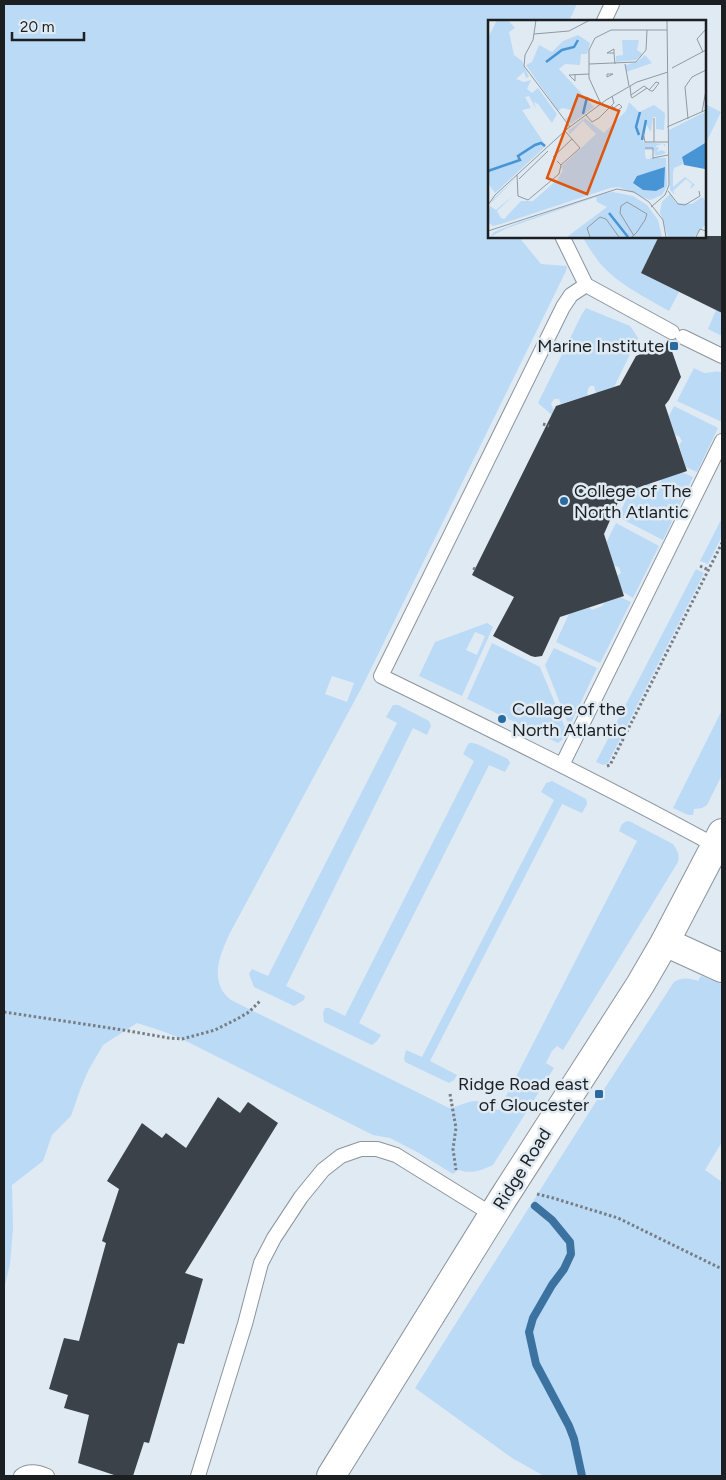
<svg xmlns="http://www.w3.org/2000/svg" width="726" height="1480" viewBox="0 0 726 1480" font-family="Figtree,sans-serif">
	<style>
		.green { fill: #bbdaf6; fill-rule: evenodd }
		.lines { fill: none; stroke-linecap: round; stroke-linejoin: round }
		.stream { stroke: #3b729f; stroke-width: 8 }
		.building { fill: #3b4249 }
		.lane-casing { stroke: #8c959d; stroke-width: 16 }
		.street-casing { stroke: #8c959d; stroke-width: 30 }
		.secondary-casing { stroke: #8c959d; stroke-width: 30 }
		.path { stroke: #777d83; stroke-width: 3; stroke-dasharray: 2.5 2.5; stroke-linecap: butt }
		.lane { stroke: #fff; stroke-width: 14 }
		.street { stroke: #fff; stroke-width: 28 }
		.secondary { stroke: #fff; stroke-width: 28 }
		.poi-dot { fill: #286ba1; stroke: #e0eaf3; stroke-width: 2 }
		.labels { text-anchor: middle; stroke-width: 5; stroke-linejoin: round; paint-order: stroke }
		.poi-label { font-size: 18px; fill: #1c1f22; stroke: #e0eaf3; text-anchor: end }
		.street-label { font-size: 18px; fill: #1c1f22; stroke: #e0eaf3 }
		.inset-river { fill: none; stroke: #4895d5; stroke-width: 2.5 }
		.inset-road { fill: none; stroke: #92999f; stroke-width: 1 }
		.view { fill: #de560d; fill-opacity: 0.15; stroke: #de560d; stroke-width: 2.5 }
		.inset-edge { fill: none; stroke: #1c1f22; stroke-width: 2.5 }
	</style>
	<rect width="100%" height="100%" fill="#e0eaf3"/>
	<g class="green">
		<path d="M4,4h573l-8,17h-79v215h28l23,28 26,2 -1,5 -203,414 -133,248c-10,21 -22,49 1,67l218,108c9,-1 18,-7 27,-7 9,1 14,8 23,9l138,-269 -18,-10 3,-7 5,-3 4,1 42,22c4,6 7,10 5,18l-115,188 -6,-4 -5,5 -6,12 8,5 -61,97c-14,6 -20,9 -35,5l-5,4 -34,-21 -29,-15 -17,-3 -191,-96 -20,-8 -25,-8 -34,22 -15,26 -8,19 -9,26 -19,19 -9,26 -31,24 1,43 -3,36 -6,25zM332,676l22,7 -7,19 -22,-8z"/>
		<polygon points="705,104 721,112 705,145"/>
		<path d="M582,236h77l-18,37 38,19 -10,19c-24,-14 -52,-27 -70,-49 -6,-8 -12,-17 -17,-26z"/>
		<polygon points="586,308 630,326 638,338 614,387 596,393 594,386 590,386 588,389 587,396 561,404 559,399 554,399 551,404 554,410 552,415 538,403 582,314"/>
		<polygon points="716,310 722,313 722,336 708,329"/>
		<path d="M694,368c3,1 5,3 8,4 7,3 13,-3 20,1v49l-45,-21z"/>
		<polygon points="674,406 718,428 697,472 686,467 679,445 682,441 679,436 675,435 669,416"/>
		<polygon points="682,472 693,477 663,540 618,517 631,489 649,483 652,486 659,484 662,479"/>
		<polygon points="722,518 722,536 708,564 700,561"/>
		<polygon points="616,523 659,546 633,598 623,592 617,576 621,573 619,567 614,566 606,543"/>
		<polygon points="696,569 704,573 608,763 603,765 596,762"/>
		<polygon points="620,597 631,602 600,663 556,642 569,614 589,607 592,610 602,606 605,602"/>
		<path d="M487,623l6,4 -31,69 -43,-20 16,-34zM475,632l10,4 -8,19 -11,-5z"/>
		<polygon points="492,643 540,667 567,732 563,739 558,743 467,699"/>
		<polygon points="554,648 597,668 571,723 567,721 545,665"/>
		<polygon points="393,705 398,705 429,721 431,726 427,735 413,728 286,986 305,996 304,1000 294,1006 254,987 249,974 252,969 268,976 397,723 386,717"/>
		<polygon points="722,710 722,775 707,805 702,808 694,809 693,815 688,815 673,808"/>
		<polygon points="469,743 472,743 477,744 508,759 510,763 505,772 489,765 359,1023 381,1035 377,1041 372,1045 324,1022 323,1013 325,1008 329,1008 345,1016 474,761 463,754"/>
		<polygon points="552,781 586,799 587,804 582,813 562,804 430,1061 457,1075 454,1080 449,1083 405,1062 404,1058 406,1050 422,1057 554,800 541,792 546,783"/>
		<path d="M701,976l21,8v158l-17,28 17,12v294h-178l-32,-18 -97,-70 182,-288 77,-118c7,-5 16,-4 24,-1z"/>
	</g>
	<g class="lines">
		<polyline class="stream" points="535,1206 552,1220 570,1242 571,1254 564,1269 552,1285 533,1318 529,1332 536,1364 569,1426 574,1439 582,1476"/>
	</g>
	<g class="building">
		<polygon points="659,236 722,236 722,313 641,273"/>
		<polygon points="668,340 681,377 669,400 665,405 687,471 622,493 604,534 624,596 560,617 542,656 535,657 531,656 493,636 514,597 472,575 556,406 620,385 636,356 650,350 660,355"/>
		<polygon points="218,1097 240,1113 248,1102 278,1123 185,1273 203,1279 184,1344 178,1343 149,1443 144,1442 133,1476 117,1476 78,1463 89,1415 64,1408 68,1395 49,1389 64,1338 79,1341 106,1243 102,1241 119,1189 107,1181 142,1123 162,1138 166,1133 186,1148"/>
	</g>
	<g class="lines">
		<defs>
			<g id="lane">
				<polyline points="604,21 612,4"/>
				<polyline points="562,236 586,285 672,332"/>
				<path d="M586,285l-15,10 -8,12 -182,369c113,55 225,110 335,170"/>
				<polyline points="683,337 722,356"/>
				<polyline points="562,765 722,441"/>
				<path d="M21,1476c8,-6 17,-4 26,0"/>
				<polyline points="198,1476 245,1324 261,1263 274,1238 301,1197 323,1170 341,1156 361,1149 377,1149 396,1155 493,1215"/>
			</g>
			<polyline id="street" points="665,942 722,968"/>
			<polyline id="secondary" points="331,1476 502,1200 640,985 665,942 722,833"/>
		</defs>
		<use href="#lane" class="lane-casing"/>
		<use href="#street" class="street-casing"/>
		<use href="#secondary" class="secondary-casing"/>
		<g class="path">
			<polyline points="543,424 549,426"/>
			<polyline points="700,566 709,570"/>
			<polyline points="473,568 477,570"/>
			<polyline points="607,766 610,765 722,543"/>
			<polyline points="4,1012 123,1030 169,1038 182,1039 215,1030 237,1019 249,1012 260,1001"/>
			<polyline points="450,1094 456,1128 453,1149 456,1170"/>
			<polyline points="537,1194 553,1198 618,1218 722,1269"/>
		</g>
		<use href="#lane" class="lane"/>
		<use href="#street" class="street"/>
		<use href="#secondary" class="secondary"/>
	</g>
	<g class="poi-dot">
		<rect x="669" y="341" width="10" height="10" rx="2.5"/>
		<circle cx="564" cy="501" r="5"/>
		<circle cx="502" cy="719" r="5"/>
		<rect x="594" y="1089" width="10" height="10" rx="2.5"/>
	</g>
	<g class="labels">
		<g class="poi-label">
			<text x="664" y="352">Marine Institute</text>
			<text x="574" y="497" text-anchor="start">College of The<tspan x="574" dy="21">North Atlantic</tspan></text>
			<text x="512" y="715" text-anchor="start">Collage of the<tspan x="512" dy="21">North Atlantic</tspan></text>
			<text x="589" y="1090">Ridge Road east<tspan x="589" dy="21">of Gloucester</tspan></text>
		</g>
		<g class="street-label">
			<text transform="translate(522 1169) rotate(-58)" y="6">Ridge Road</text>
		</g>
	</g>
	<g transform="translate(488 20)">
		<rect width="218" height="218" fill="#e0eaf3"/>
		<path d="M9,0h11l7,8 -6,4 5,23 8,6 7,16 -3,1 -2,-6 -8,7 8,3 7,-2 -4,9 5,4 6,-5 19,26 -5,9 -14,-19 -4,-2 2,7 -7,-13 -4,1 6,11 -9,2 24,36 -51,47 -7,-10v-145zM90,15l12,8 -3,11h-6l-1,11 -15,-1 -6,5 35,38 -23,17 -6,-5 8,-6 -2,-3 -9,-2 -4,3 -32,-46 6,-3 7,-17 13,7 11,-11zM134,20h17l-2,10 6,4 -7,6 -20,2v-6l7,-1zM157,35l7,8 -26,9v-7l11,-3zM141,82l10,10 15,-7 11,8 -1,17 -8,-1v-12h-3l-2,15 -6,-9v11l-3,-2 1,10 22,2 1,3 -3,-3 -8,2 4,2 -2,4 4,-2 5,2 -2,2 -9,2 -1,-6h-9v4l1,5h4l1,-5v4h15l1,28 -5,9 -12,5 -31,-13 -9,1 -109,36 -8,2 -4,-3v-14l3,-9 24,-22 -25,25 -1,3 6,4 19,-16 -18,17 4,7 3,1 17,-18h12l25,-22 5,-9 -2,-3 35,-33 -13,-13 -13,13 -2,-3 17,-13 19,15 22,-22zM176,148v19l-8,4 -13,-1 -10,-7zM217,92v31l-23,14 1,7 -9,4 -1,5v14l12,-10 10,8 -5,4 2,-5 -6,-5 -13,12 2,4 -5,-5 -1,-60zM125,172l20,4 14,9 11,15 4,17h-95l40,-30 -10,-5 -1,-5 -89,31 -17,9 4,-5 26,-10 84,-29zM182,174l6,9 16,1 10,-7 4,4v23l-12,13h-26l-8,-25 2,-10z" fill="#bbdaf6" fill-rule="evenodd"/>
		<path d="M217,123v26l-21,-4 -2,-8zM177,147l-1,20 -8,4 -13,-1 -10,-7 4,-7z" fill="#4895d5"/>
		<path class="inset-river" d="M58,42l16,-12 12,-3 4,-7M95,94l4,-17M151,115l-3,-8 4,-15M154,120l4,-20M0,151l32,-11 -2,-4 17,-11 6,-2 4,3M121,193l19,24"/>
		<path class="inset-road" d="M48,0l-3,20 -8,15 -1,11 46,61M46,14l35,-3 21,-11M215,32l-6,-13 9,-10M126,33h-7l7,-4v4l1,11M101,44l47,-2 10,-12 1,-20M137,44l4,22M184,48l34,-18M119,54h6l-6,3zM81,55l20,-1M81,55l6,6v-7M142,66l1,10 1,2 15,-10 -3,-2 -13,9M159,68l1,1 3,2h2l6,-8 -3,-1 -7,8M113,84l-12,-26v-28l6,-12 16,-8h56M124,86l5,5 5,-4 -3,-3 -5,4M214,92l4,-22M98,95l6,7 7,-4 15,-15 -2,-7M200,99l-3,-32 7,-10 14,-7M179,107l39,-17M155,112l2,10h23M166,122v-24M157,128h8v11M65,137l19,-18M165,138l15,-3M73,145l19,-17 -15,-17M29,155l1,21 10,4 31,-26 2,-9 -4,-4M31,159l29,-28M180,171l10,13 7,1 15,-9 -1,-5M0,185l7,-10 72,-66 39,-29 31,-18 31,-10M163,187l14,-12 4,-10 -2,-165M0,211l129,-42 17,3 15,10 14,18 3,17M102,217l-3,-9 13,-11 6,2 13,18M144,217l5,-5 8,-12 2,-6 -20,-12 -6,4 -1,7 14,23M208,217l4,-8 6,2"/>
		<path class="view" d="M90,75l41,16 -32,83 -40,-16z"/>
		<rect width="218" height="218" class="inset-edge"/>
	</g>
	<rect width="726" height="1480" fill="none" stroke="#1c1f22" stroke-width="10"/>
	<path d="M12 32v8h72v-8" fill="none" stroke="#1c1f22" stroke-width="2.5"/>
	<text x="20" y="32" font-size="15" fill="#1c1f22" stroke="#e0eaf3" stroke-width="4" paint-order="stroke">20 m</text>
</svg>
